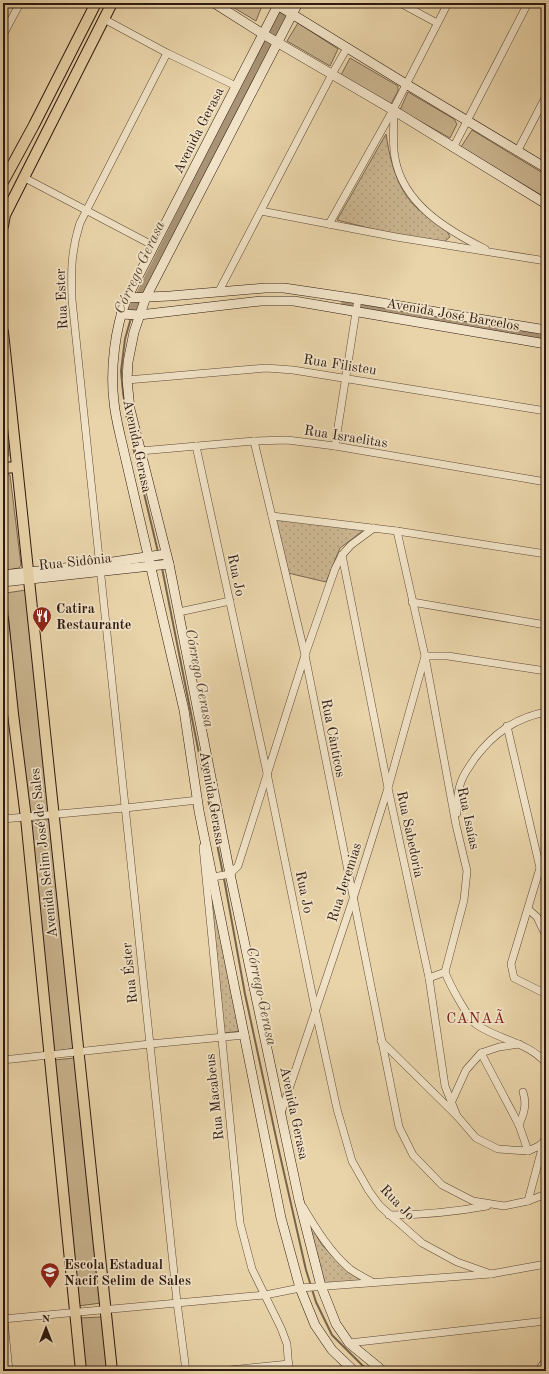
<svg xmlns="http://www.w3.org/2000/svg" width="549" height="1374" viewBox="0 0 549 1374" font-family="'Old Standard TT',serif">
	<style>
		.grass { fill: #c9b48f; stroke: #7c6650 }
		.park { fill: url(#park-dots); stroke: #7c6650 }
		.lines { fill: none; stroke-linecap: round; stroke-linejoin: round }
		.stream { stroke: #78634d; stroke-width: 2 }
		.river { stroke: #a99475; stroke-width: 12 }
		.street-casing { stroke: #5d4836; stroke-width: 8 }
		.secondary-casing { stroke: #2e1910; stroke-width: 10 }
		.primary-casing { stroke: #2e1910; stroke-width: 12 }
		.street { stroke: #f1e3c7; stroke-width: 7 }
		.secondary { stroke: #f1e3c7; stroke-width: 9 }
		.primary { stroke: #e9d4a9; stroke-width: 10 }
		.labels { text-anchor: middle; stroke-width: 3.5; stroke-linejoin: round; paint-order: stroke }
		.street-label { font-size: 14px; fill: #2e1910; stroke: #f1e3c7 }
		.poi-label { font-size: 14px; font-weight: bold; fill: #2e1910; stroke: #f1e3c7; text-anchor: start }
		.water-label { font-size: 15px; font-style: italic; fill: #5f4a38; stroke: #f1e3c7 }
		.neighbourhood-label { font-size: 15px; letter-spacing: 1px; fill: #7a1f14; stroke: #f1e3c7 }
	</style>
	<defs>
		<pattern id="park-dots" width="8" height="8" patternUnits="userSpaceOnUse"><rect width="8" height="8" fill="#c9b48f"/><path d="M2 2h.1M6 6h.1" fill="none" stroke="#ad9a7a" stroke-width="1.8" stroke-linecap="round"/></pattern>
	</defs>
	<rect width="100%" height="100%" fill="#e9d4a9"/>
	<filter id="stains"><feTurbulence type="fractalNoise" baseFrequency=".005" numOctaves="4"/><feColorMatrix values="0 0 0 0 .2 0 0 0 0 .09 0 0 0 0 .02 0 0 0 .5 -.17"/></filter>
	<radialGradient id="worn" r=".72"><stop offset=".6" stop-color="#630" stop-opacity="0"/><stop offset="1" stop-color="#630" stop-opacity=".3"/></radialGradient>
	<g class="grass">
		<polygon points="226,3 263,3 256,21"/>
		<polygon points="298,23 338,49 330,66 287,41"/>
		<polygon points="350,58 398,86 398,91 391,104 341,75"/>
		<polygon points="408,92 454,119 457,124 450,138 400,110"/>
		<polygon points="472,130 546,175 546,198 461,147"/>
		<polygon points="3,400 9,455 7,458 3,459"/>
		<polygon points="3,473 10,475 21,565 19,568 6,570 3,569"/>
		<polygon points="26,590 50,812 28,815 6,593"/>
		<polygon points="51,819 75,1048 52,1052 29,822"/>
		<polygon points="75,1058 101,1303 78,1306 54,1060"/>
		<polygon points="102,1317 107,1371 85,1371 80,1318"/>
	</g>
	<g class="park">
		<path d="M386,134c4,26 11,57 32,75 10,9 27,15 32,28l-6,5 -48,-7 -59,-15z"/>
		<polygon points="275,519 364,530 340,548 326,582 288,573"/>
		<polygon points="205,850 241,1031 224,1033"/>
		<polygon points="305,1216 322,1245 348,1272 364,1281 323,1284"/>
	</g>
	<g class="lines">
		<g class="stream">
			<polyline points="131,318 125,339 121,371 123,392 128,426 158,552"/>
			<polyline points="162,568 225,884 245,994 277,1142 306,1270 316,1302 332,1335 362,1365 369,1371"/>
		</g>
		<g class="river">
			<polyline points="346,306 546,338"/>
			<polyline points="132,315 289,3"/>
		</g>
		<defs>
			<g id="street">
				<polyline points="400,3 437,23"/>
				<polyline points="104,19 167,53 236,86"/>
				<polyline points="3,35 20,3"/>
				<path d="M167,53l-87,170c-9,28 -9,48 -8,77l105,1002 9,69"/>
				<path d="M394,111c0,16 -2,32 1,47 8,46 52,72 90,91"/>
				<polyline points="453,148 528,3"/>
				<polyline points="518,150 546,96"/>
				<polyline points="23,177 154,246"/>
				<polyline points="261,211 396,237 546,261"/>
				<polyline points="329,224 393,110 448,3"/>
				<polyline points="219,291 332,74 347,48"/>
				<polyline points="127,380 266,368 293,370 546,411"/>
				<polyline points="254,441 305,655 399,1127 413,1155 442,1185 473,1201 504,1206 528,1201 546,1194"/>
				<polyline points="196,446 267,773 315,1008 337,1109 352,1161 369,1191 380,1206 422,1243 457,1262 491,1274"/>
				<polyline points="335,446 358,299"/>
				<polyline points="140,451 254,441 287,440 335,446 546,482"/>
				<polyline points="544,481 546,469"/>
				<polyline points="272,516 397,531 546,554"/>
				<path d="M397,531l28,125 31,169 11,46 -3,29 -19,72c4,11 23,47 32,53 22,15 51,17 69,38"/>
				<polyline points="342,555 388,788 429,978 445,1086 457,1116"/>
				<polyline points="412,602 546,625"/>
				<polyline points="179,612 230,601"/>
				<polyline points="507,726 540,868"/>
				<path d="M457,813c0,-10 0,-21 4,-31 3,-9 9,-16 14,-24 19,-25 40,-40 71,-46"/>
				<polyline points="3,819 125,808 198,800"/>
				<polyline points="203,847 240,1223 252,1269 281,1328 287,1344 289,1371"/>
				<polyline points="546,862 540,868 511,964 514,978 546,994"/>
				<polyline points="213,877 230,874 238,866 305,655 335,569 342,555 351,545 374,528"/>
				<polyline points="528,909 537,917 546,936"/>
				<polyline points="429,978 445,972"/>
				<polyline points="381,1041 457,1116 476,1138 498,1149 528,1151 539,1146 544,1141"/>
				<polyline points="481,1053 519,1125 528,1151"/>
				<polyline points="3,1060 150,1044 245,1035"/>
				<polyline points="451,1103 466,1070 481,1053 499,1047 519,1044"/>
				<polyline points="281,1113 353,899 388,788 425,656 448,656 546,671"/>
				<path d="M519,1125c5,-12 8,-20 4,-33"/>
				<polyline points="528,1201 544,1141"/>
				<path d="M303,1207c13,22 28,46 47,62 7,5 15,9 22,13"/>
				<path d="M389,1215c33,0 65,-3 98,-9"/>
				<polyline points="3,1311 9,1371"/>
				<polyline points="3,1319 265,1295 300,1288 491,1274 546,1264"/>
				<polyline points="349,1343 546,1321"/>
				<polyline points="220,1371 289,1364"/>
			</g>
			<g id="secondary">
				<polyline points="214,3 263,34 393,110 546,204"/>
				<polyline points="274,3 406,84 546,168"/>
				<path d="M279,3l-152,295c-12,29 -17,72 -13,104 1,12 4,24 7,37l63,271 15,101 82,407 19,70 15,37 17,25 22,21"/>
				<polyline points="298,3 146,297 134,332 128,362 127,380 130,409 169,564 230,874 299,1200 321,1286 336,1324 349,1343 383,1371"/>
				<polyline points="127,298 170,296 265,288 284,288 358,299 546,330"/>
				<polyline points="121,314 139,315 261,301 294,301 546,344"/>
				<polyline points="3,575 99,564 166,554"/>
				<polyline points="3,582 169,564"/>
				<polyline points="539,1371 546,1362"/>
			</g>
			<g id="primary">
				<polyline points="3,182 34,125 96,3"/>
				<polyline points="3,226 5,215 112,3"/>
				<polyline points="3,332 112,1371"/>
				<polyline points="3,468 17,467"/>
				<polyline points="3,619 13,714 26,818 81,1371"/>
			</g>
		</defs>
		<use href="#street" class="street-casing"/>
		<use href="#secondary" class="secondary-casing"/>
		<use href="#primary" class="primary-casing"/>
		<use href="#street" class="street"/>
		<use href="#secondary" class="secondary"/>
		<use href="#primary" class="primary"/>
	</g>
	<defs>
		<symbol id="restaurant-pin" viewBox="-11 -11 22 30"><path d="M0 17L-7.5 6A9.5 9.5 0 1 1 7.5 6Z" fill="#8f2418" stroke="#f1e3c7"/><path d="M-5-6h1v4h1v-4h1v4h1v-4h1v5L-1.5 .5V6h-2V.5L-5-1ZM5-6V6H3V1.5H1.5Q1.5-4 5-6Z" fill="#fff"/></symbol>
		<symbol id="school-pin" viewBox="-11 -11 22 30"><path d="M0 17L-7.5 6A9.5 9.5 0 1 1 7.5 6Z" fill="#8f2418" stroke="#f1e3c7"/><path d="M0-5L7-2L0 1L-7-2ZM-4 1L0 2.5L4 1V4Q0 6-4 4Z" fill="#fff"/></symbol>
	</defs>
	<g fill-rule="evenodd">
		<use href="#restaurant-pin" x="31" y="605" width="22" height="30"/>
		<use href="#school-pin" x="39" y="1261" width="22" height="30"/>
	</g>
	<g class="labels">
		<g class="street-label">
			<text transform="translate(198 130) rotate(-63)" y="5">Avenida Gerasa</text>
			<text transform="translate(61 299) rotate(-93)" y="5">Rua Ester</text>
			<text transform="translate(453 314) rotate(10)" y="5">Avenida José Barcelos</text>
			<text transform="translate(340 364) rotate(9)" y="5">Rua Filisteu</text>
			<text transform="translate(346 436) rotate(9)" y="5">Rua Israelitas</text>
			<text transform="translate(138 446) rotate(78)" y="5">Avenida Gerasa</text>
			<text transform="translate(75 561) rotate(-6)" y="5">Rua Sidônia</text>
			<text transform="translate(237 575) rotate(78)" y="5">Rua Jo</text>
			<text transform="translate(334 738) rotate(79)" y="5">Rua Cânticos</text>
			<text transform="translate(213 798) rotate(80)" y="5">Avenida Gerasa</text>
			<text transform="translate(469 818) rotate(78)" y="5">Rua Isaías</text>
			<text transform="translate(411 834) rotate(78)" y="5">Rua Sabedoria</text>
			<text transform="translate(43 853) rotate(-96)" y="5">Avenida Selim José de Sales</text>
			<text transform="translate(344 882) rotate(-72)" y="5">Rua Jeremias</text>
			<text transform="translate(305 892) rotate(78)" y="5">Rua Jo</text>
			<text transform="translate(129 973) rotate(-96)" y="5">Rua Éster</text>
			<text transform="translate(214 1097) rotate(-96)" y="5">Rua Macabeus</text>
			<text transform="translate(295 1113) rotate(78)" y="5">Avenida Gerasa</text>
			<text transform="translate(398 1202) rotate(46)" y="5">Rua Jo</text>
		</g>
		<g class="poi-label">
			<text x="56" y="613">Catira<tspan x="56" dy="16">Restaurante</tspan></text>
			<text x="64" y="1269">Escola Estadual<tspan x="64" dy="16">Nacif Selim de Sales</tspan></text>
		</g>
		<g class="water-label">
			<text transform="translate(139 267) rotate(-65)" y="5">Córrego Gerasa</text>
			<text transform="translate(200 678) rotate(79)" y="5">Córrego Gerasa</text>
			<text transform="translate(262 996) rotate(78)" y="5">Córrego Gerasa</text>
		</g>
		<g class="neighbourhood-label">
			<text x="476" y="1023">CANAÃ</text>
		</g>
	</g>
	<rect width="549" height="1374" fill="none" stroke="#e9d4a9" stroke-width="16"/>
	<rect x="4" y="4" width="541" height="1366" fill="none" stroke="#2e1910" stroke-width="2"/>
	<rect x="8" y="8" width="533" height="1358" fill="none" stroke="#2e1910"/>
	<g transform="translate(46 1328)" stroke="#f1e3c7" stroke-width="3" paint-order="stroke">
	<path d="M0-3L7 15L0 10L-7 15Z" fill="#2e1910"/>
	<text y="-6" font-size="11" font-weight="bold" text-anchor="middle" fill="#2e1910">N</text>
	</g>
	<rect width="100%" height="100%" filter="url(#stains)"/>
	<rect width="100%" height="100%" fill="url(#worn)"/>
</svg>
